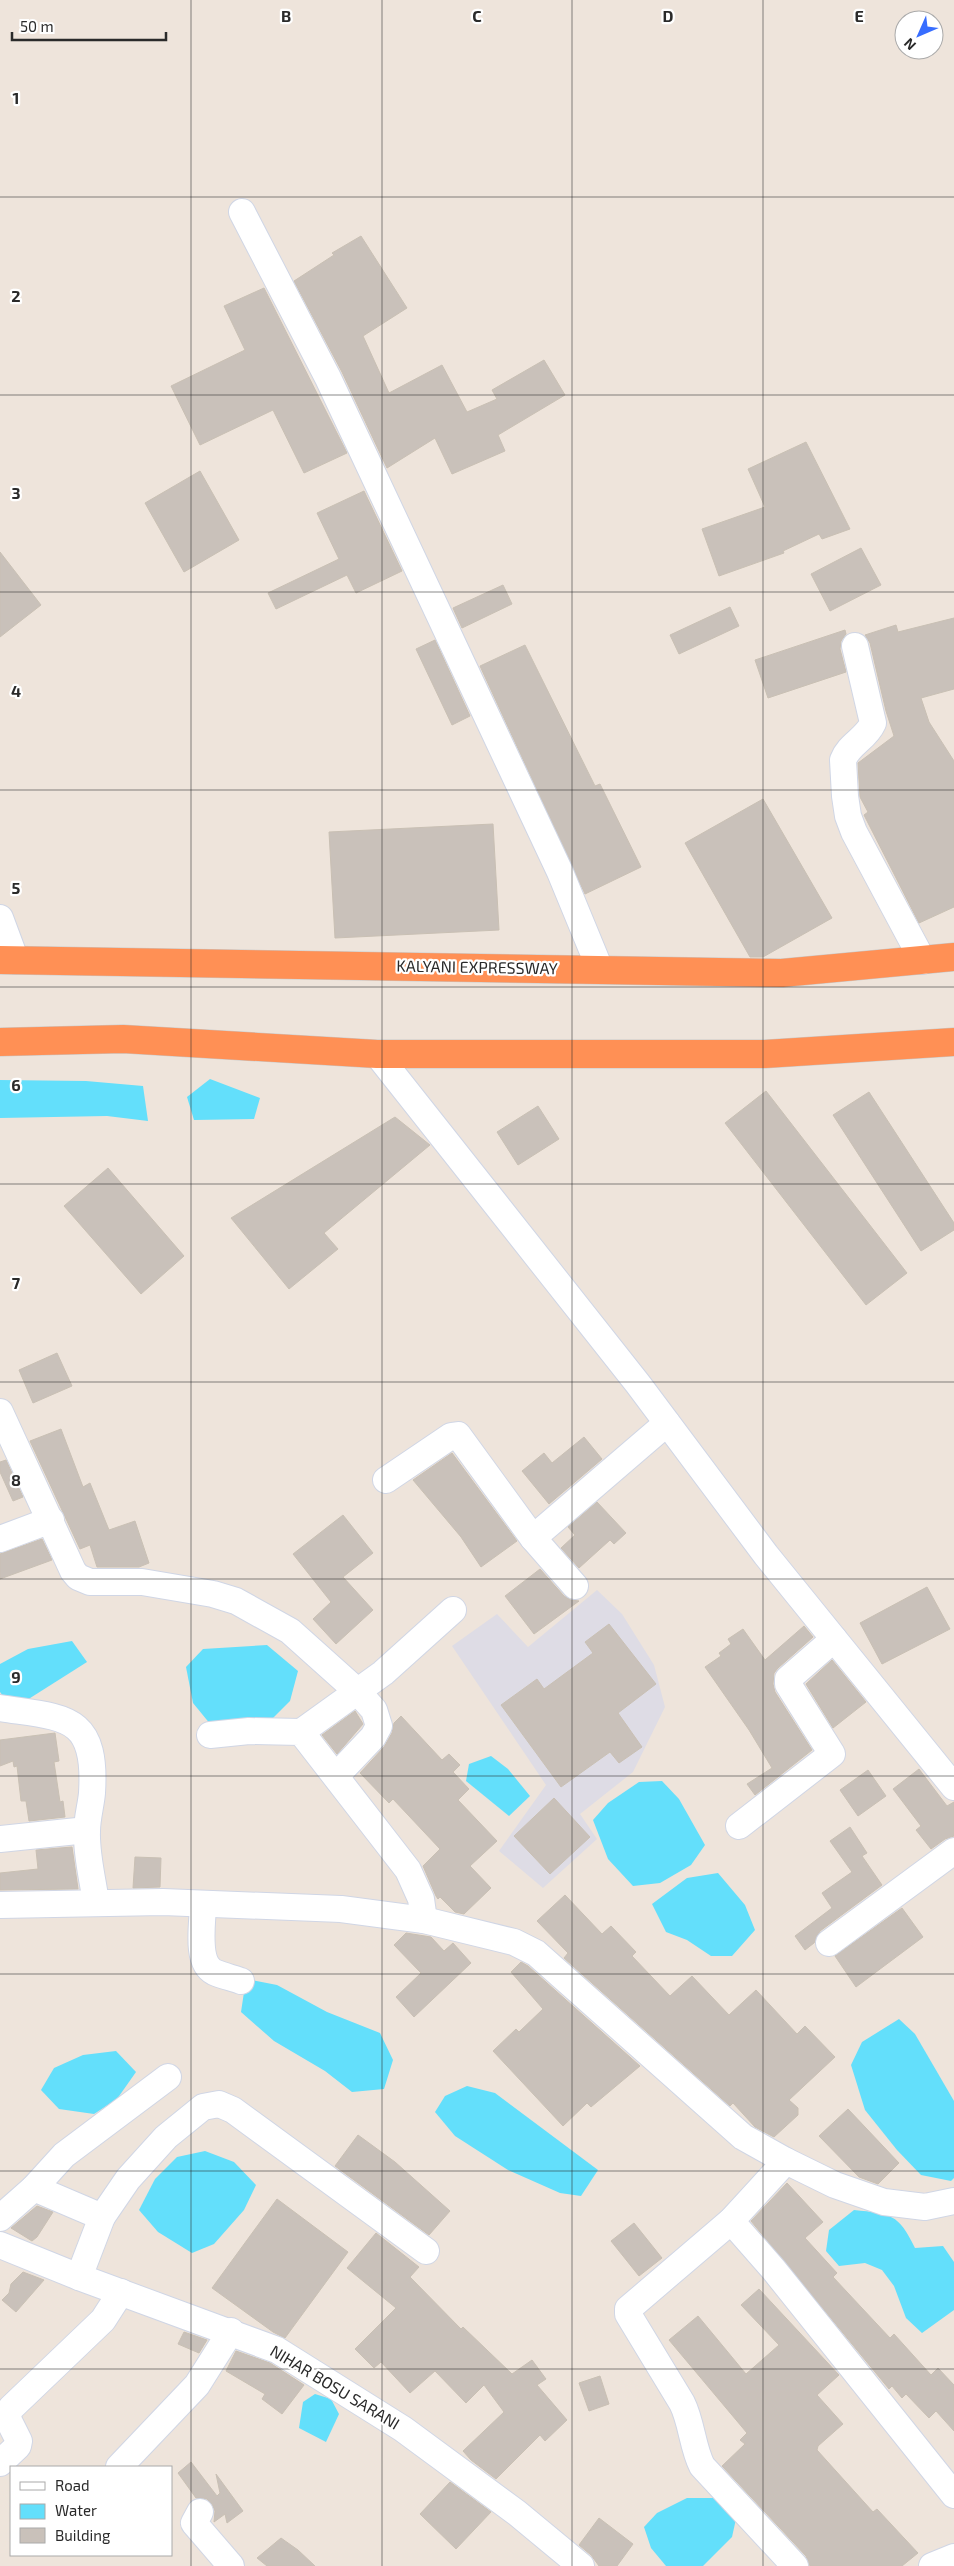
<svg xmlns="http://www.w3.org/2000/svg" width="954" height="2566" viewBox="0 0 954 2566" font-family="'Exo 2',sans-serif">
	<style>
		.industrial { fill: #dedce5 }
		.water { fill: #63dffb }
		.building { fill: #c9c1ba; stroke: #c9c0b4 }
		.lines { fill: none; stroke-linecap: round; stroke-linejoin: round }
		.minor-casing { stroke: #d0d6e5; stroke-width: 28 }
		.highway-casing { stroke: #c8c8c8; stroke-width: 29 }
		.minor { stroke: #fff; stroke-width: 26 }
		.highway { stroke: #ff9055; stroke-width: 28 }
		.grid { fill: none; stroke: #2a2a2a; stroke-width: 1; stroke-opacity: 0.55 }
		.labels { text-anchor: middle; stroke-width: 4.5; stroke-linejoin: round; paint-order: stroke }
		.street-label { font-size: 16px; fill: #2a2a2a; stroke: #fff }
		.grid-label { font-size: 16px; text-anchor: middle; font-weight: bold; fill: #2a2a2a; stroke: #fff; stroke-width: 4.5; stroke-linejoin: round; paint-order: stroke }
	</style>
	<rect width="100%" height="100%" fill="#eee4db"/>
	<polygon class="industrial" points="597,1590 622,1614 654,1665 665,1707 633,1772 580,1814 597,1839 543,1888 499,1851 546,1785 452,1646 497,1614 528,1647"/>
	<g class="water">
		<polygon points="210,1079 260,1098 254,1119 194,1120 187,1097"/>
		<polygon points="0,1080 86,1081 143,1086 148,1121 107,1116 0,1118"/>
		<polygon points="72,1641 87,1662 27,1700 3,1696 0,1692 0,1664 28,1649"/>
		<polygon points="267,1645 298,1671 290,1701 267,1724 211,1725 193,1703 186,1667 203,1649"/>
		<polygon points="491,1756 508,1769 530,1796 509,1816 466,1781 469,1764"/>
		<polygon points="662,1781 679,1799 705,1845 691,1865 660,1883 633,1886 608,1859 593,1820 608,1803 639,1782"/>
		<polygon points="718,1873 745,1905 755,1930 732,1956 711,1956 687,1940 666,1932 652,1904 687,1878"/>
		<polygon points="246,1979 277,1985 327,2012 380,2033 393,2060 384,2089 352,2092 325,2071 274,2041 241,2012"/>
		<polygon points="899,2019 915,2034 954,2101 954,2178 951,2181 921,2175 897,2150 865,2110 851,2065 862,2042"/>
		<polygon points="116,2051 136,2072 117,2099 94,2114 59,2109 41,2090 54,2068 83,2055"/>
		<polygon points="467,2086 495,2093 598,2170 581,2196 560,2193 508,2170 455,2136 435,2112 445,2096"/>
		<polygon points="205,2151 234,2162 256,2185 244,2210 214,2244 192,2253 158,2232 139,2210 155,2179 177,2157"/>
		<path d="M854,2210c37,4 44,3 61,38l28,-2 11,16v48l-32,23 -16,-15 -12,-32 -12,-16 -17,-7 -26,3 -13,-15 3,-21z"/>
		<polygon points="315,2394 331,2399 339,2414 326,2442 299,2428 303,2402"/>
		<polygon points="687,2498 717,2498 736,2519 732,2537 703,2566 666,2566 651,2548 644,2527 657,2513"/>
	</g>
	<g class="building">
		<polygon points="361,236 407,308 363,336 389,393 442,365 467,412 497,399 492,390 544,360 565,395 498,435 505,451 452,474 435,438 387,468 342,372 294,281 334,255 332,253"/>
		<polygon points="264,288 347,453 304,473 273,410 200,445 171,386 245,350 224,306"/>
		<polygon points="806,442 850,529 822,539 819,534 783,551 784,553 719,576 702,529 765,507 748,469"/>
		<polygon points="200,471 239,540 184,572 145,503"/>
		<polygon points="364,491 402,571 356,593 347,575 276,609 268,593 339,559 317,513"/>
		<polygon points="861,548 881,585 830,611 811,574"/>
		<polygon points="0,552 41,605 0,637"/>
		<polygon points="503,585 512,604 462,628 453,608"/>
		<polygon points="730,607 739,626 679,654 670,635"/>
		<polygon points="954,618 954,689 921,698 929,722 954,761 954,907 919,923 864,815 868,812 860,797 858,763 894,736 886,711 870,643 865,635 896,625 898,632"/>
		<polygon points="845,630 846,634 841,641 840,649 846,672 768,698 755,660"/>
		<polygon points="435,640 470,716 452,725 416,649"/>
		<polygon points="525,645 595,786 600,784 641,867 585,894 480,666"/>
		<polygon points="763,799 832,918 763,957 750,957 685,843"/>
		<polygon points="493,824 499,930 335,938 329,832"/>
		<polygon points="766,1091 907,1273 866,1305 725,1123"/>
		<polygon points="869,1092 954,1223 954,1230 921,1251 833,1115"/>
		<polygon points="538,1106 559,1139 518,1165 497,1132"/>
		<polygon points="395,1117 430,1145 324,1233 338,1249 289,1289 231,1218"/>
		<polygon points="108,1168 184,1256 141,1294 64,1206"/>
		<polygon points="57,1353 72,1386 33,1403 19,1370"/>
		<polygon points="61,1429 83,1487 90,1483 109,1530 135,1521 149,1563 139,1567 97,1567 90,1545 80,1549 30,1441"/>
		<polygon points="584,1437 602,1459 549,1504 522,1471 544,1453 552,1463"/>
		<polygon points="452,1453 517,1541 481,1567 461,1537 413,1480"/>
		<polygon points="6,1460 23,1497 13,1501 0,1472 0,1462"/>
		<polygon points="597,1502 626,1533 614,1544 610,1540 579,1568 561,1548 575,1535 568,1527"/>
		<polygon points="343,1515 373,1553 343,1577 373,1610 336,1644 313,1619 331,1602 293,1554"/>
		<polygon points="42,1539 52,1560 0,1579 0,1554"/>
		<polygon points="540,1569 564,1596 571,1600 579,1601 534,1634 505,1596"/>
		<polygon points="927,1587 950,1629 882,1664 860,1623"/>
		<polygon points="609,1624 656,1684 618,1713 642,1747 619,1763 610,1752 561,1787 501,1705 537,1679 544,1689 593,1653 585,1642"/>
		<polygon points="804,1626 813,1637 778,1668 774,1673 773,1684 775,1692 812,1750 755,1795 747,1784 772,1768 749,1730 705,1667 721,1656 719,1653 731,1644 728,1639 743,1629 765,1660"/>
		<polygon points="832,1660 866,1702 833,1728 806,1684"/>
		<polygon points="355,1711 363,1724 337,1754 322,1735"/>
		<polygon points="401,1716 442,1760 449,1754 460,1765 453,1772 469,1789 458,1800 497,1841 470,1866 491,1888 464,1914 455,1912 440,1897 438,1899 436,1896 423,1866 440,1849 393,1799 389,1803 360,1773 384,1747 392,1733 394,1723"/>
		<polygon points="55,1733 59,1761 54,1762 60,1802 63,1801 65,1817 29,1821 26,1801 21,1801 17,1766 14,1767 13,1761 0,1766 0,1740"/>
		<polygon points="919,1769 947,1806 954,1802 954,1836 945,1839 931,1849 916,1830 921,1826 893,1789"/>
		<polygon points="868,1770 886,1796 858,1816 840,1790"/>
		<polygon points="554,1798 590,1837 550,1874 514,1836"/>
		<polygon points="850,1827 867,1853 862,1856 882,1885 820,1931 814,1943 805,1950 795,1936 832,1908 822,1893 852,1872 830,1841"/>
		<polygon points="72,1847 78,1889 0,1890 0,1873 38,1869 36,1850"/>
		<polygon points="135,1857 161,1858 160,1887 133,1888"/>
		<polygon points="565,1895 602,1934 611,1926 636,1952 632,1956 670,1996 692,1976 729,2015 756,1990 797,2034 805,2026 835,2057 789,2100 798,2108 798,2115 774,2137 755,2127 733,2103 730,2106 564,1958 568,1953 537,1921"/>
		<polygon points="902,1908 923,1937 856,1987 835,1956"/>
		<polygon points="406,1933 431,1937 444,1951 453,1943 471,1963 414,2017 396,1997 421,1973 394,1945"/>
		<polygon points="521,1962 528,1966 640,2066 591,2107 587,2103 563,2126 493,2051 516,2029 519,2032 543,2009 511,1972"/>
		<polygon points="848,2109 899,2163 878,2184 859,2177 819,2136"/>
		<polygon points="358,2135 395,2162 450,2211 429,2235 335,2166"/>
		<polygon points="787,2183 823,2222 805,2238 837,2273 833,2277 890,2338 894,2334 931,2375 938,2368 954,2385 954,2431 936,2411 929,2418 906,2394 902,2398 892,2386 889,2389 751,2221"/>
		<polygon points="277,2199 348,2252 285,2338 273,2332 212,2288"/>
		<polygon points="37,2206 53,2212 37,2237 32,2241 11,2228"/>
		<polygon points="634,2223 662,2258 639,2276 611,2241"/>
		<polygon points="376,2233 419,2267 410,2277 461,2329 463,2327 512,2374 532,2360 546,2379 537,2385 567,2420 545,2441 540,2435 496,2479 471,2460 463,2451 504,2412 484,2385 466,2403 435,2371 410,2393 381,2362 374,2368 355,2349 396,2308 347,2268"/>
		<polygon points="23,2272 44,2280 16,2312 2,2300 9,2293 11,2284"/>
		<polygon points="759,2289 839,2375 817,2395 843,2424 818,2446 817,2450 873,2512 877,2509 918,2553 902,2566 810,2566 806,2556 722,2466 745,2444 740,2440 747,2433 669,2340 698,2316 746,2374 779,2345 741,2305"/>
		<polygon points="184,2332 207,2340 199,2353 178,2344"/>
		<polygon points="236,2351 270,2363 304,2385 282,2414 262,2399 265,2394 226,2371"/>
		<polygon points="600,2376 609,2404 589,2411 579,2383"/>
		<polygon points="191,2462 217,2496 220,2493 216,2474 243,2511 227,2523 225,2514 214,2522 215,2511 212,2504 207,2499 196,2498 178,2473"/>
		<polygon points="450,2482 491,2512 456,2549 420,2514"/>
		<polygon points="599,2518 633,2544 617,2566 599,2566 591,2555 579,2545"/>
		<polygon points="281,2538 298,2550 315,2566 267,2566 257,2558"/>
	</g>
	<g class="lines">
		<defs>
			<g id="minor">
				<polyline points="242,212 328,378 560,872 600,969"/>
				<path d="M855,646l18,77c-7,16 -24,21 -30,37l2,36 3,20 6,16 69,129"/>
				<polyline points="0,918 16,961"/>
				<polyline points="377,1054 638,1384 766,1555 954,1787"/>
				<polyline points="0,1412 73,1571 78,1577 90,1582 142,1582 213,1594 236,1601 290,1631 357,1691 374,1710 379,1726 373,1737 336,1776"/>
				<polyline points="386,1480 451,1436 458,1435 533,1538 575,1586"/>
				<polyline points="533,1538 667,1423"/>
				<polyline points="0,1539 51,1520"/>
				<path d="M0,1708c65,10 97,6 92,85 -1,12 -5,25 -5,38 -1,24 6,49 9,72"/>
				<polyline points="301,1732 383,1673 453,1610"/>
				<polyline points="210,1735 249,1731 301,1732 408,1870 421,1899 424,1920"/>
				<polyline points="739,1826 832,1754 788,1684 788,1679 834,1639"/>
				<polyline points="0,1839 87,1830"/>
				<path d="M203,1904c0,18 -8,58 11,68 9,4 19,6 27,9"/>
				<polyline points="0,1905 163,1902 341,1909 424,1920 514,1942 536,1953 743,2137 786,2161 835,2185 884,2202 925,2207 954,2201"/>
				<polyline points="829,1943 954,1851"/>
				<path d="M786,2161l-55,60 -103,88v5l54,89c10,20 10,43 20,63l93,100"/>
				<polyline points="34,2188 64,2155 168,2077"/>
				<polyline points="0,2218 34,2188 102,2217 128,2179 166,2137 203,2107 219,2104 233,2110 426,2251"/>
				<polyline points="731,2221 774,2270 954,2495"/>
				<polyline points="0,2245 79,2277 277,2350 403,2429 517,2513 581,2566"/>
				<polyline points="79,2277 102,2217"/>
				<polyline points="0,2463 18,2446 19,2441 7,2417 11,2408 103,2320 121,2292"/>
				<polyline points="119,2467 197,2385 231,2331"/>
				<polyline points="200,2512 194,2523 231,2566"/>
				<polyline points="932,2566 954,2557"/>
			</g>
			<g id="highway">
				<polyline points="0,960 782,973 954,957"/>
				<polyline points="0,1042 123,1039 377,1054 765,1054 954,1042"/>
			</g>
		</defs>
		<use href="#minor" class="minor-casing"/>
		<use href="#highway" class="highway-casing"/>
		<use href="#minor" class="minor"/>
		<use href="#highway" class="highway"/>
	</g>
	<path class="grid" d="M191,0v2566M382,0v2566M572,0v2566M763,0v2566M0,197h954M0,395h954M0,592h954M0,790h954M0,987h954M0,1184h954M0,1382h954M0,1579h954M0,1776h954M0,1974h954M0,2171h954M0,2369h954"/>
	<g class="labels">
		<g class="street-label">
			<text transform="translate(477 967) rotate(1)" y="6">KALYANI EXPRESSWAY</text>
			<text transform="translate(335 2387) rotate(31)" y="6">NIHAR BOSU SARANI</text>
		</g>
	</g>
	<g class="grid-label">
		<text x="286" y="22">B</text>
		<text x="477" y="22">C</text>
		<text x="668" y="22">D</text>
		<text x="859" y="22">E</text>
		<text x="16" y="104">1</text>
		<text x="16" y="302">2</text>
		<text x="16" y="499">3</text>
		<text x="16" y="697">4</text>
		<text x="16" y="894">5</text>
		<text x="16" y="1091">6</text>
		<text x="16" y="1289">7</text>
		<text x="16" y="1486">8</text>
		<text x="16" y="1683">9</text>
	</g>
	<rect x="10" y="2466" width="162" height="90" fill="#ffffff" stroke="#aaaaaa"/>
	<rect x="20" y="2482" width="25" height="8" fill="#ffffff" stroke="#aaaaaa"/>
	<text x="55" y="2491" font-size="15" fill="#2a2a2a">Road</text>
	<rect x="20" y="2504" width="25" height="15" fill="#63dffb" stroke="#aaaaaa"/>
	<text x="55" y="2516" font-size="15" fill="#2a2a2a">Water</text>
	<rect x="20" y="2528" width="25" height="15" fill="#c9c1ba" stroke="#aaaaaa"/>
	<text x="55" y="2541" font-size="15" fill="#2a2a2a">Building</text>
	<g transform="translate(919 35) rotate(225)"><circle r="24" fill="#ffffff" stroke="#aaaaaa"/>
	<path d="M0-4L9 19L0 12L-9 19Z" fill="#376dff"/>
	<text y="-8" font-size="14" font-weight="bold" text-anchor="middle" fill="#2a2a2a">N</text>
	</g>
	<path d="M12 32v8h154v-8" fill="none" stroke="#2a2a2a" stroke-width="2.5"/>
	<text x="20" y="32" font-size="15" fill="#2a2a2a" stroke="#ffffff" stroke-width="4" paint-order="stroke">50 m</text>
</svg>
